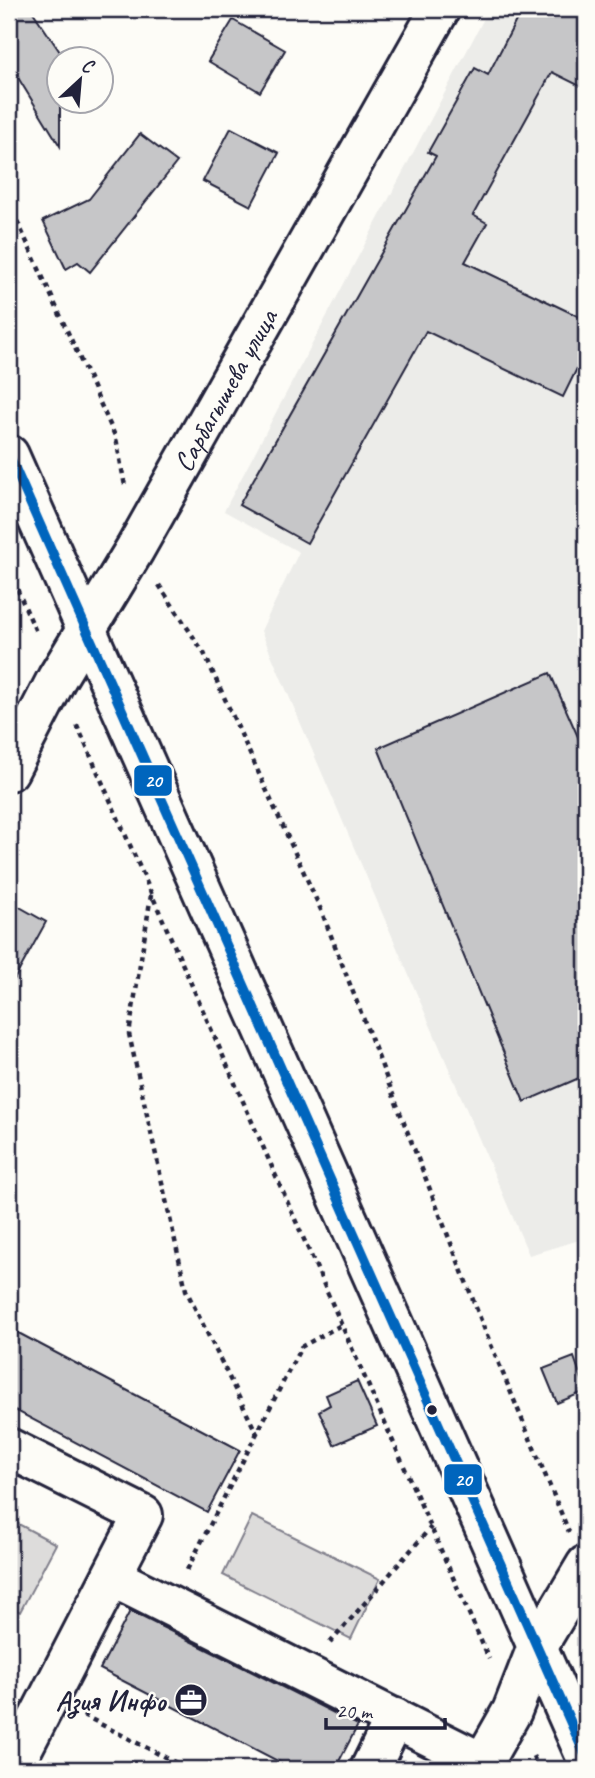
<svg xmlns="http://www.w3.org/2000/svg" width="595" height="1778" viewBox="0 0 595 1778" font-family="Caveat,sans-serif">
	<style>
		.built { fill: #ecece9 }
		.green { fill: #dddcdb; stroke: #807f8b; stroke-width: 2 }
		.building { fill: #c6c6c8; stroke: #22223b; stroke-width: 2 }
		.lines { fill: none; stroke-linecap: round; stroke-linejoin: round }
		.minor-casing { stroke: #22223b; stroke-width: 44 }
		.major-casing { stroke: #22223b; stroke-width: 44 }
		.path { stroke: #22223b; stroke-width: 4.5; stroke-dasharray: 5 5; stroke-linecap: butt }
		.minor { stroke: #fdfcf7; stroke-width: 38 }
		.major { stroke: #fdfcf7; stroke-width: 38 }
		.bus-1-casing { stroke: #fdfcf7; stroke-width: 16 }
		.bus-1 { stroke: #0065bd; stroke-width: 10 }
		.bus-dot { fill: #22223b; stroke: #fdfcf7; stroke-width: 2.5 }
		.labels { text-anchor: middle; stroke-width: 5; stroke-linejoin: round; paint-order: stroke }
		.street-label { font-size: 28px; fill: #22223b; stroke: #fdfcf7 }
		.poi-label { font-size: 28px; font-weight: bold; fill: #22223b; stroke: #fdfcf7; text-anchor: end }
		.line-badge { stroke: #fdfcf7; stroke-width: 2.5 }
		.badge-label { font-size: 19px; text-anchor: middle; font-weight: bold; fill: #fff }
	</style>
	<rect width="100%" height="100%" fill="#fdfcf7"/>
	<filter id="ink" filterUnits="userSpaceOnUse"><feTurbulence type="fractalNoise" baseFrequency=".0143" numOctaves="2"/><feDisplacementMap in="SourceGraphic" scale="14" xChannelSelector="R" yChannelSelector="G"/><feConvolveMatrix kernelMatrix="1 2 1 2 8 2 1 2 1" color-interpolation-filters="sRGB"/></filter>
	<g filter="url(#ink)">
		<polygon class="built" points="489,9 586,9 586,1238 529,1255 261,631 299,552 224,511"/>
		<g class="green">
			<polygon points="252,1516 380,1579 351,1639 223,1575"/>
			<polygon points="9,1519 56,1544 20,1612 9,1606"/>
		</g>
		<g class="building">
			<polygon points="9,9 31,9 60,52 60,146 9,63"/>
			<polygon points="522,9 586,9 586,89 552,72 473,215 487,223 465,262 586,320 586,350 563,397 426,331 307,543 239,505 436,156 428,152 475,68 488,75"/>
			<polygon points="233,20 285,50 260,92 208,61"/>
			<polygon points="231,128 279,153 251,206 203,181"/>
			<polygon points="140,134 177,162 90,272 78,262 66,269 43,221 89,199"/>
			<polygon points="550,673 586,755 586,1075 524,1102 378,748"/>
			<polygon points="9,901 46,922 9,989"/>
			<polygon points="9,1328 240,1450 207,1512 9,1407"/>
			<polygon points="574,1357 586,1391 557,1403 543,1369"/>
			<polygon points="357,1381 377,1426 334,1445 319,1411 330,1405 326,1395"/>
			<polygon points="130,1611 358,1725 335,1769 293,1769 100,1669"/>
		</g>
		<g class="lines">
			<defs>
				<g id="minor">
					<path id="s1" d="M9,771l48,-93 78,-129 305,-540"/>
					<polyline points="9,1448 143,1515 12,1769"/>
					<polyline points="112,1577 483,1763"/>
					<polyline points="370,1769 395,1718"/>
					<polyline points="479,1769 512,1711 537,1647 586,1565"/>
				</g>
				<polyline id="major" points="9,455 586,1757"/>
			</defs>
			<use href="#minor" class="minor-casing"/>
			<use href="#major" class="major-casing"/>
			<g class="path">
				<polyline points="9,203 116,438 125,486"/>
				<polyline points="9,571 37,634"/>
				<polyline points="159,585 204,653 321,910 484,1328 569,1532"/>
				<polyline points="77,725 489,1659"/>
				<polyline points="151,895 129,1034 186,1290 257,1434"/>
				<polyline points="187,1570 301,1347 341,1325"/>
				<polyline points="330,1643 431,1527"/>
				<polyline points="83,1715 188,1769"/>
				<polyline points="533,1756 539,1769"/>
			</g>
			<use href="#minor" class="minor"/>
			<use href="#major" class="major"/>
			<defs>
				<polyline id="bus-1" points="9,455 586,1757"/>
			</defs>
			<use href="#bus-1" class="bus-1-casing"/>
			<use href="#bus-1" class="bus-1"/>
		</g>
	</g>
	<defs>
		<symbol id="office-disc" viewBox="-11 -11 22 22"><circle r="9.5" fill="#22223b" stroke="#fdfcf7"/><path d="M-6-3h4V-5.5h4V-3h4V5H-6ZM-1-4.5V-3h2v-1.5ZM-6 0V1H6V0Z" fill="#fff"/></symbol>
	</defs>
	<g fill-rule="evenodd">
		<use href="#office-disc" x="172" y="1681" width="38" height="38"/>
	</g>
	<circle class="bus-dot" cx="432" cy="1410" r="6"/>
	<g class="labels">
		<g class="street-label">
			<text dy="10" stroke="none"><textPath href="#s1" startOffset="438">Сарбагышева улица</textPath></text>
		</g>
		<g class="poi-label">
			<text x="166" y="1710">Азия Инфо</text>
		</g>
	</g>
	<g class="line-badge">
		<rect x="133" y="764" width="40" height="33" rx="7" fill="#0065bd"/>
		<rect x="443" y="1463" width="40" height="33" rx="7" fill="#0065bd"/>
	</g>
	<g class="badge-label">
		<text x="153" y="787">20</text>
		<text x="463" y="1486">20</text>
	</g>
	<rect width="595" height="1778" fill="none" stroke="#fdfcf7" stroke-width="35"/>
	<rect x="18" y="18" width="560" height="1743" fill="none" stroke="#22223b" stroke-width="2.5" filter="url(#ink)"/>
	<g transform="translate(80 80) rotate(26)"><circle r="33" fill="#fdfcf7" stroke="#a5a5ac" stroke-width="2"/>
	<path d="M0-5L12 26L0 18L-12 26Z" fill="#22223b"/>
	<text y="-10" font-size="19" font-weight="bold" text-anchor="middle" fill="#22223b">С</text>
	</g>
	<path d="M326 1718v10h119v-10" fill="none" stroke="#22223b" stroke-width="3.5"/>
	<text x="336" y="1718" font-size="21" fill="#22223b" stroke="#fdfcf7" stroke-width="5" paint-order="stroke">20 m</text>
</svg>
